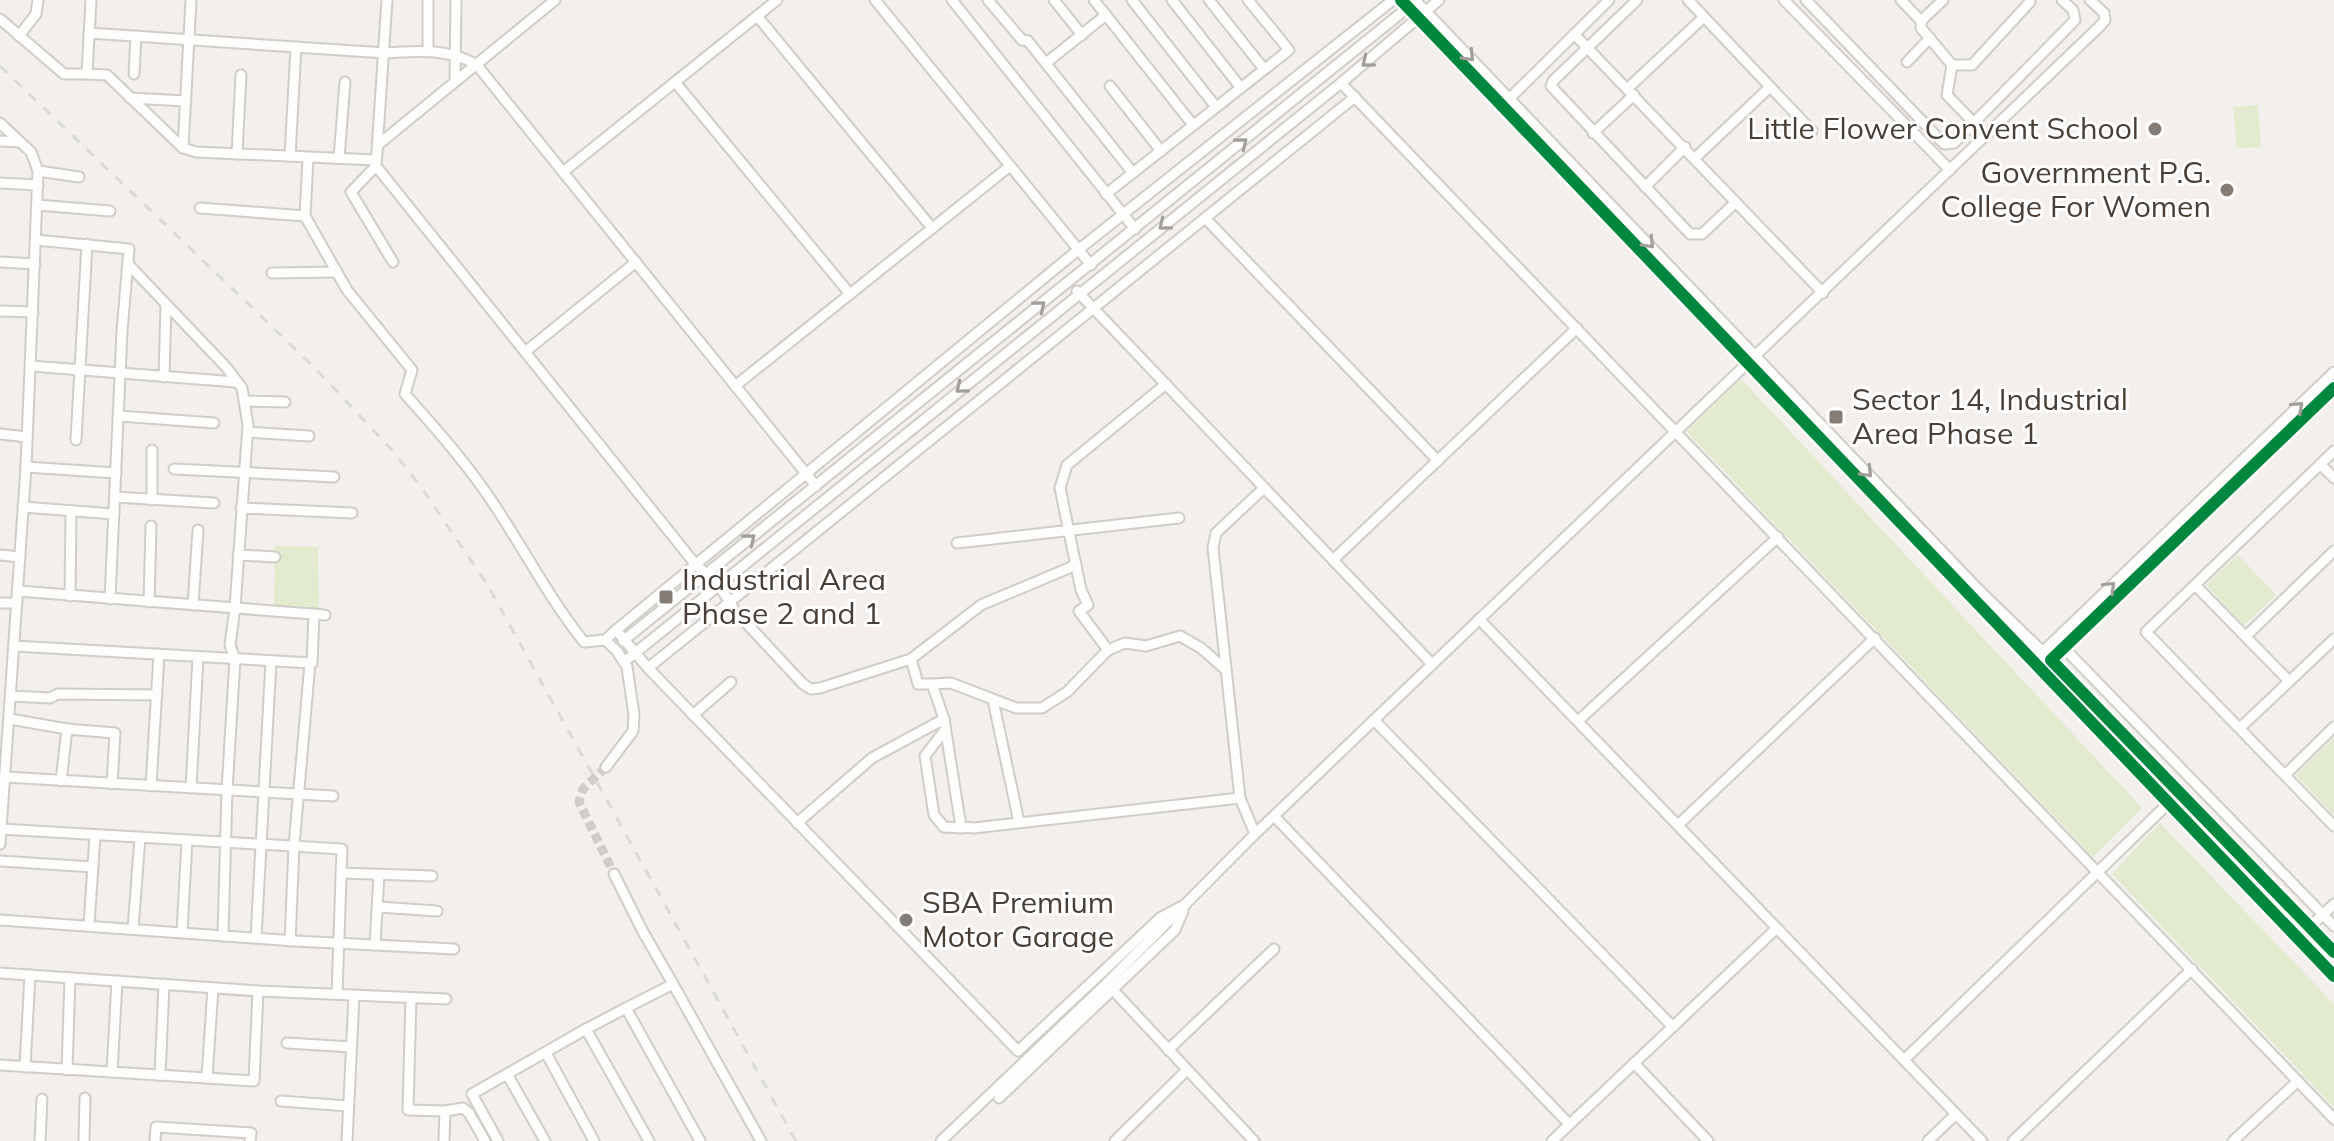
<svg xmlns="http://www.w3.org/2000/svg" width="2334" height="1141" viewBox="0 0 2334 1141" font-family="Mulish,sans-serif">
	<style>
		.green { fill: #e2ebcd }
		.lines { fill: none; stroke-linecap: round; stroke-linejoin: round }
		.minor-tunnel { stroke: #d0ccc8; stroke-width: 9; stroke-dasharray: 9 4.5; stroke-linecap: butt }
		.minor-casing { stroke: #d0cdc9; stroke-width: 13 }
		.minor { stroke: #fdfdfc; stroke-width: 9 }
		.rail { stroke: #dadad9; stroke-width: 3; stroke-dasharray: 10 10; stroke-linecap: butt }
		.cycleway-casing { stroke: #fff; stroke-width: 17 }
		.cycleway { stroke: #00873e; stroke-width: 12 }
		.oneway { stroke: #a29e9a }
		.poi-dot { fill: #847d77; stroke: #fff; stroke-width: 3 }
		.labels { text-anchor: middle; stroke-width: 6; stroke-linejoin: round; paint-order: stroke }
		.poi-label { font-size: 30px; fill: #484038; stroke: #fff; text-anchor: start }
	</style>
	<rect width="100%" height="100%" fill="#f2efec"/>
	<g class="green">
		<polygon points="2258,105 2261,147 2237,148 2233,107"/>
		<polygon points="1741,379 2142,808 2093,857 1686,431"/>
		<polygon points="275,546 318,547 319,611 274,608"/>
		<polygon points="2238,555 2276,595 2244,625 2206,585"/>
		<polygon points="2334,738 2334,815 2296,775"/>
		<polygon points="2160,823 2334,1004 2334,1107 2112,874"/>
	</g>
	<g class="lines">
		<polyline class="minor-tunnel" points="606,767 583,789 579,802 614,874"/>
		<defs>
			<g id="minor">
				<polyline points="387,0 376,166 696,565 719,585 735,611 803,684 811,689 820,688 911,659 918,684 932,684 944,719 961,827 974,828 1240,798 1213,548 1216,533 1264,488"/>
				<polyline points="428,0 428,50"/>
				<polyline points="875,0 1091,265"/>
				<polyline points="952,0 1135,229"/>
				<polyline points="988,0 1022,40 1028,41 1133,173"/>
				<polyline points="1054,0 1082,35"/>
				<polyline points="1094,0 1193,125"/>
				<polyline points="1132,0 1216,107"/>
				<polyline points="1172,0 1241,88"/>
				<polyline points="1209,0 1264,69"/>
				<polyline points="1401,0 2334,976"/>
				<polyline points="1415,0 1979,590 2042,651 2334,952"/>
				<polyline points="1637,0 1553,81 1551,86 1690,234 1702,234 1735,203"/>
				<polyline points="1688,0 1812,131"/>
				<polyline points="1784,0 1950,170"/>
				<polyline points="1806,0 1944,144 1954,143 2075,20 2073,10 2062,0"/>
				<polyline points="1901,0 1921,21 1943,0"/>
				<polyline points="757,16 932,228"/>
				<polyline points="0,19 64,74 87,74 91,0"/>
				<polyline points="1921,21 1921,28 1952,65 1972,65 2030,2"/>
				<path d="M89,33l296,20c35,-2 59,-5 91,11l340,422"/>
				<polyline points="1574,34 1823,293"/>
				<polyline points="19,36 36,14 38,0"/>
				<polyline points="1907,62 1930,38"/>
				<polyline points="1046,63 1106,15"/>
				<polyline points="1952,65 1947,95 1974,123"/>
				<polyline points="87,74 107,75 183,148 196,152 376,160"/>
				<polyline points="134,74 136,36"/>
				<polyline points="455,81 456,0"/>
				<polyline points="675,82 850,294"/>
				<polyline points="1341,83 2334,1119"/>
				<polyline points="1110,86 1161,151"/>
				<polyline points="1627,89 1704,17"/>
				<polyline points="130,98 186,101"/>
				<polyline points="1507,101 1609,0"/>
				<polyline points="0,123 31,152 38,171 26,467 0,844"/>
				<polyline points="1593,133 1634,95"/>
				<polyline points="0,141 20,142"/>
				<polyline points="379,144 555,0"/>
				<polyline points="183,148 191,0"/>
				<polyline points="237,154 241,75"/>
				<polyline points="290,156 296,47"/>
				<path d="M308,158l-3,58 42,74 65,80 -7,24c33,37 65,73 92,115 29,44 54,92 87,133l21,-2 11,-10"/>
				<polyline points="339,158 345,82"/>
				<polyline points="1695,158 1770,87"/>
				<polyline points="376,166 351,192 393,262"/>
				<polyline points="38,171 79,177"/>
				<polyline points="563,172 777,0"/>
				<polyline points="0,183 38,185"/>
				<polyline points="1645,187 1685,147"/>
				<polyline points="1106,194 1289,50 1248,0"/>
				<polyline points="37,205 110,211"/>
				<polyline points="200,208 305,216"/>
				<polyline points="1205,218 1438,461"/>
				<polyline points="36,240 129,249 122,331 110,599"/>
				<polyline points="0,262 35,264"/>
				<polyline points="128,264 226,367 242,388 248,425 235,608 230,645 235,659 227,790 223,936"/>
				<polyline points="272,273 337,272"/>
				<polyline points="1077,291 1432,664"/>
				<polyline points="0,311 33,312"/>
				<polyline points="525,352 636,262"/>
				<polyline points="31,366 236,382"/>
				<polyline points="164,377 166,304"/>
				<polyline points="1166,384 1067,465 1060,488 1081,590 1088,605 1079,611 1108,650 1125,643 1146,646 1180,636 1201,648 1226,670"/>
				<polyline points="735,386 1010,166"/>
				<polyline points="245,401 285,402"/>
				<polyline points="119,416 214,423"/>
				<polyline points="248,432 309,436"/>
				<polyline points="0,434 27,437"/>
				<polyline points="76,440 87,244"/>
				<polyline points="152,450 152,500"/>
				<polyline points="2334,451 2146,632 2334,826"/>
				<polyline points="2320,464 2334,478"/>
				<polyline points="26,467 116,473"/>
				<polyline points="174,469 334,477"/>
				<polyline points="115,497 214,503"/>
				<polyline points="23,507 114,514"/>
				<polyline points="241,508 352,513"/>
				<polyline points="957,543 1179,518"/>
				<polyline points="0,555 20,557"/>
				<polyline points="238,555 275,557"/>
				<polyline points="1333,560 1577,328"/>
				<polyline points="2195,585 2289,681"/>
				<polyline points="18,591 325,615"/>
				<polyline points="70,596 71,511"/>
				<polyline points="149,602 151,526"/>
				<polyline points="0,603 17,603"/>
				<polyline points="193,605 198,530"/>
				<polyline points="1479,619 1982,1141"/>
				<polyline points="2246,636 2334,551"/>
				<polyline points="605,640 617,651 627,667 634,715 633,731 606,767"/>
				<polyline points="623,641 1411,5"/>
				<polyline points="14,646 312,663 314,614"/>
				<polyline points="2064,648 2334,926"/>
				<polyline points="911,659 981,605 1076,565"/>
				<polyline points="624,662 1341,83 1439,0"/>
				<polyline points="2032,662 2334,372"/>
				<polyline points="648,668 1355,97"/>
				<polyline points="2040,670 2334,388"/>
				<polyline points="932,684 951,683 1016,708 1042,708 1067,692 1108,650"/>
				<polyline points="11,696 50,698 58,694 157,695"/>
				<polyline points="993,700 1019,822"/>
				<polyline points="693,715 731,682"/>
				<polyline points="10,719 67,729"/>
				<polyline points="1374,720 1673,1027"/>
				<polyline points="1578,721 1778,537"/>
				<polyline points="2240,728 2334,639"/>
				<polyline points="945,730 925,756 934,815 944,827 964,828"/>
				<polyline points="2285,775 2334,727"/>
				<polyline points="5,777 333,796"/>
				<polyline points="61,781 67,729 115,733 112,784"/>
				<polyline points="151,786 159,654"/>
				<polyline points="191,788 198,657"/>
				<polyline points="1240,798 1255,834"/>
				<polyline points="1274,816 1569,1124"/>
				<polyline points="797,823 872,758 944,719"/>
				<polyline points="1678,825 1875,638"/>
				<polyline points="1,829 342,849 337,994"/>
				<polyline points="0,861 93,867"/>
				<polyline points="341,873 432,876"/>
				<polyline points="614,874 642,930 673,984"/>
				<polyline points="1186,904 1160,918 1018,1051 648,668 616,630 1078,250 1393,0"/>
				<polyline points="379,907 437,911"/>
				<polyline points="0,920 295,941 454,949"/>
				<polyline points="89,925 95,835"/>
				<polyline points="2310,927 2334,904"/>
				<polyline points="133,929 140,837"/>
				<polyline points="182,932 187,840"/>
				<polyline points="256,938 271,661"/>
				<polyline points="290,941 294,846 310,663"/>
				<polyline points="375,945 379,875"/>
				<polyline points="0,973 258,991 254,1081 0,1065"/>
				<polyline points="1112,989 1254,1141"/>
				<polyline points="258,991 446,999"/>
				<polyline points="411,998 408,1110 445,1111 463,1108 469,1113 485,1141"/>
				<polyline points="626,1008 673,984 761,1141"/>
				<polyline points="586,1029 626,1008 700,1141"/>
				<polyline points="287,1043 351,1047"/>
				<polyline points="1168,1050 1274,949"/>
				<polyline points="546,1053 594,1141"/>
				<polyline points="1904,1060 2179,793"/>
				<polyline points="1634,1063 1708,1141"/>
				<polyline points="25,1067 30,975"/>
				<polyline points="67,1070 70,978"/>
				<polyline points="112,1072 117,981"/>
				<polyline points="507,1074 545,1141"/>
				<polyline points="160,1075 164,984"/>
				<polyline points="207,1078 213,988"/>
				<polyline points="999,1098 1175,930 1183,911"/>
				<polyline points="281,1101 348,1106"/>
				<polyline points="40,1141 42,1099"/>
				<polyline points="84,1141 85,1098"/>
				<polyline points="155,1141 156,1127 251,1133 250,1141"/>
				<polyline points="347,1141 354,996"/>
				<polyline points="444,1141 445,1111"/>
				<polyline points="498,1141 472,1094 586,1029 649,1141"/>
				<polyline points="941,1141 1106,984 1255,834 1374,720 2099,27 2105,20 2104,13 2090,0"/>
				<polyline points="1115,1141 1187,1070"/>
				<polyline points="1552,1141 1777,928"/>
				<polyline points="1928,1141 1956,1114"/>
				<polyline points="2013,1141 2192,969"/>
				<polyline points="2233,1141 2298,1081"/>
			</g>
		</defs>
		<use href="#minor" class="minor-casing"/>
		<use href="#minor" class="minor"/>
		<polyline class="rail" points="0,66 314,367 391,449 421,487 487,584 796,1141"/>
		<defs>
			<g id="cycleway">
				<polyline points="1401,0 2334,976"/>
				<polyline points="2334,388 2051,660 2334,952"/>
			</g>
		</defs>
		<use href="#cycleway" class="cycleway-casing"/>
		<use href="#cycleway" class="cycleway"/>
	</g>
	<defs><path id="oneway-chevron" d="M-2-3.5L2.5 0L-2 3.5" fill="none" stroke-width="1.6" stroke-linecap="round" stroke-linejoin="round" transform="scale(2)"/></defs>
	<g class="oneway">
		<use href="#oneway-chevron" transform="translate(1469 56) rotate(46)"/>
		<use href="#oneway-chevron" transform="translate(1367 62) rotate(141)"/>
		<use href="#oneway-chevron" transform="translate(1242 143) rotate(-39)"/>
		<use href="#oneway-chevron" transform="translate(1164 225) rotate(141)"/>
		<use href="#oneway-chevron" transform="translate(1649 243) rotate(46)"/>
		<use href="#oneway-chevron" transform="translate(1040 306) rotate(-39)"/>
		<use href="#oneway-chevron" transform="translate(961 388) rotate(141)"/>
		<use href="#oneway-chevron" transform="translate(2298 407) rotate(-43)"/>
		<use href="#oneway-chevron" transform="translate(1867 472) rotate(46)"/>
		<use href="#oneway-chevron" transform="translate(750 539) rotate(-39)"/>
		<use href="#oneway-chevron" transform="translate(2110 587) rotate(-44)"/>
	</g>
	<g class="poi-dot">
		<circle cx="2155" cy="129" r="8"/>
		<circle cx="2227" cy="190" r="8"/>
		<rect x="1828" y="409" width="16" height="16" rx="4"/>
		<rect x="658" y="589" width="16" height="16" rx="4"/>
		<circle cx="906" cy="920" r="8"/>
	</g>
	<g class="labels">
		<g class="poi-label">
			<text x="2139" y="139" text-anchor="end">Little Flower Convent School</text>
			<text x="2211" y="183" text-anchor="end">Government P.G.<tspan x="2211" dy="34">College For Women</tspan></text>
			<text x="1852" y="410">Sector 14, Industrial<tspan x="1852" dy="34">Area Phase 1</tspan></text>
			<text x="682" y="590">Industrial Area<tspan x="682" dy="34">Phase 2 and 1</tspan></text>
			<text x="922" y="913">SBA Premium<tspan x="922" dy="34">Motor Garage</tspan></text>
		</g>
	</g>
</svg>
